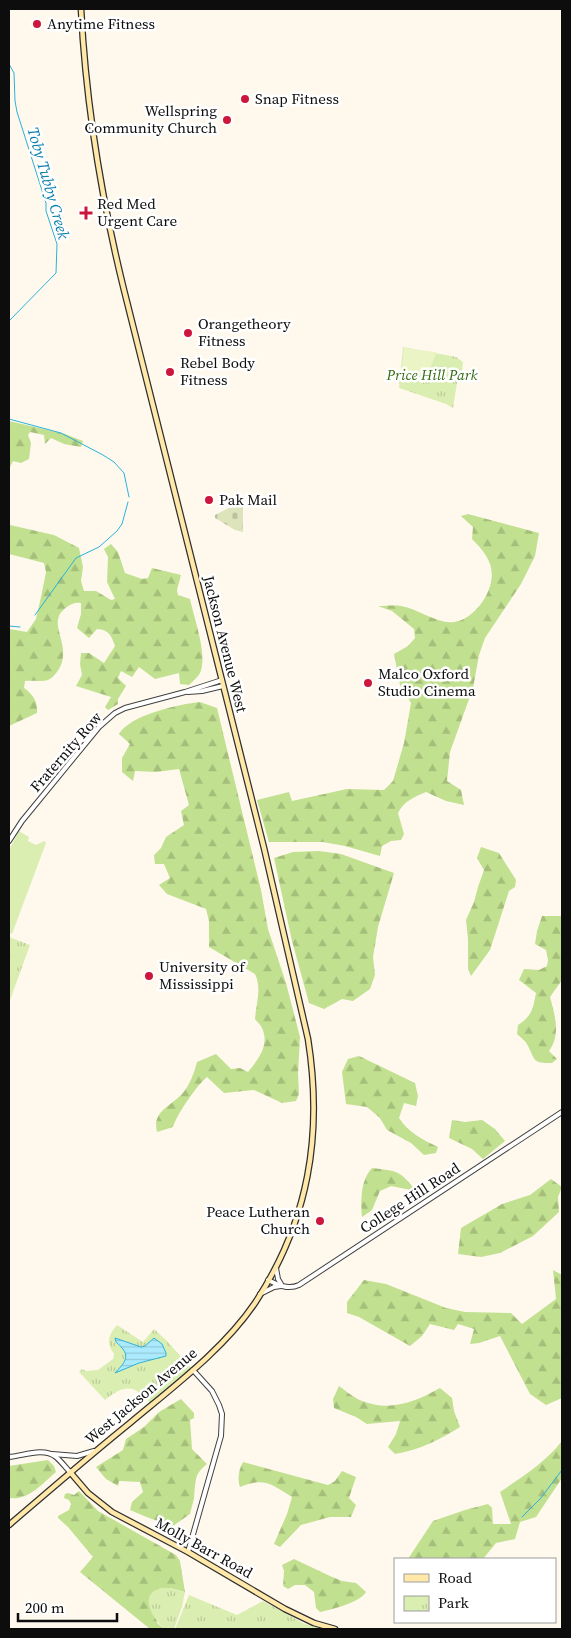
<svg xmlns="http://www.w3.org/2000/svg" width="571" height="1638" viewBox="0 0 571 1638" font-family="'Source Serif 4',serif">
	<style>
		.grass { fill: #dbeeb2 }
		.forest { fill: url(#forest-firs) }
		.cemetery { fill: url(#cemetery-stones) }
		.park { fill: url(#park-tufts) }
		.pitch { fill: #ebf4c5 }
		.water { fill: url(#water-rules); stroke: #2bb1dc }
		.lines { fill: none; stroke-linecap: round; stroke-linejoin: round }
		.stream { stroke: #2bb1dc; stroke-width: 1 }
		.tertiary-casing { stroke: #404040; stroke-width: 6 }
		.secondary-casing { stroke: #2f2f2f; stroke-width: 7 }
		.tertiary { stroke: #fff; stroke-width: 4 }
		.secondary { stroke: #ffe8a8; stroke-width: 4.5 }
		.poi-dot { fill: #cc163c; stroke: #fff; stroke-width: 2 }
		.labels { text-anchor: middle; stroke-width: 5; stroke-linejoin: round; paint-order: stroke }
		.poi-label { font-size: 15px; fill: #0d0d0d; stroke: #fff; text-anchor: start }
		.park-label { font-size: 15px; font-style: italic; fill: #366c16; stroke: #fff }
		.street-label { font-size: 15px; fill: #0d0d0d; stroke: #fff }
		.water-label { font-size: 16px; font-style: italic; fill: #097fac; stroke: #fff }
	</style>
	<defs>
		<pattern id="forest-firs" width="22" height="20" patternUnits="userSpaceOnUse" patternTransform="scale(1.25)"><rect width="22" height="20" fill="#c1e090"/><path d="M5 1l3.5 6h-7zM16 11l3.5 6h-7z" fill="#a5bf7b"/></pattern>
		<pattern id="cemetery-stones" width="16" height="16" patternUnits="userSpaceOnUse" patternTransform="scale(1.25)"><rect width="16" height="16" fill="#dde4bc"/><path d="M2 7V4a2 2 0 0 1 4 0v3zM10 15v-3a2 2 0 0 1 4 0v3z" fill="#bcc2a0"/></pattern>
		<pattern id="park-tufts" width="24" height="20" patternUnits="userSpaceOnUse" patternTransform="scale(1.25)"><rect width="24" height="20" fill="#dbeeb2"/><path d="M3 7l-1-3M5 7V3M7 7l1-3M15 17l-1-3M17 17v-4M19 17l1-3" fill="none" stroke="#bbcb98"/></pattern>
		<pattern id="water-rules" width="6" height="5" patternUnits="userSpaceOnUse" patternTransform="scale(1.25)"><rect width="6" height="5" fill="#acebfd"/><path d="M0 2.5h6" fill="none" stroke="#93c8d8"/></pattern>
	</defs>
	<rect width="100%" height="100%" fill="#fff9ed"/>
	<polygon class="grass" points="19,831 29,837 28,841 36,845 44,841 46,843 12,934 9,932 9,850"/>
	<g class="forest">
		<polygon points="9,421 65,434 83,441 81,447 64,444 51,438 45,444 44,435 30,432 28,435 31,443 29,459 21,463 13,461 9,469"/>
		<path d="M468,514l71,19 -4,23 -14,28 -36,54 -6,17 -6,33 -23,64 -3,29 14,9 3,15 -18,-4 -20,-9c-12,5 -23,10 -28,21l6,21 -3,6 -10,1 -9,5 -2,10 -35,-10 -22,-4h-54l-12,-42 32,-8 3,9 55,-12 37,1 9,-9 11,-38 7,-40 -11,-18 -6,-31 14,-8 7,-8 -1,-9 -22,-18 -14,-5c7,0 16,-1 23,0 24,4 45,28 69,9 9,-7 17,-18 20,-29 6,-20 -4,-33 -18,-47l1,-12 -12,-11z"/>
		<path d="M10,525l44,10 25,13 4,19 -2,14 3,10h12l15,9 4,-1 -8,-17 1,-25 -4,-8 7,-5 7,8 7,21 17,6 6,-1 4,-10 29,7 -4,15 1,5 12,4c4,19 18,57 10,74 -2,4 -7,8 -11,12l-9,-1 -1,-11 -24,6 -16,-12 -7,10 -11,-6 -3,7 8,8 -8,13v5l-10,6 -3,-3 6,-10 -35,-11 6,-11 -2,-11 1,-11h8l15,10 11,-17c-4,-11 -6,-16 -18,-17l-8,9 -12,-10 4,-14v-11c-6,-1 -10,1 -14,4 -3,2 -7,6 -8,9 -6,13 12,33 0,53 -3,4 -6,9 -11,11 -7,2 -16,0 -23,1l-1,7c9,6 14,14 13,25l-28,13v-97l18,3 9,-13 5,-22 5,-25 -2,-9 -35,-9z"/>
		<path d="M200,702l17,6 44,182 7,39 18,54 14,54 -2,37 1,20 -3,7 -14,2 -28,-13 -30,3 -17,-16c-10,8 -30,37 -34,50l-16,5c-5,-21 13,-25 25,-38 8,-9 12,-21 15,-32l19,-8 15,15 9,-1 8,4c10,-12 22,-27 14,-44 -1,-3 -5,-6 -7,-9 1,-15 7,-31 0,-45l-46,-27v-26l-3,-12 -39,-15 -8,-9 11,-7 -6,-14h-9l-1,-9 7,-7 5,-11 18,-12 -3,-14 8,-6 -10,-36 -23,3 -21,-1 -2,10 -11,-9v-14l8,-14 -11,-10c11,-19 60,-30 81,-32z"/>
		<polygon points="481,847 499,853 516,880 515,887 509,891 490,950 471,976 468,969 468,939 466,920 474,902 478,887 484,870 477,858"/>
		<polygon points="319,851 341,854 394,873 378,927 373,957 375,975 370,989 353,1001 342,999 324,1009 309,1003 292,941 274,858 293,852"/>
		<path d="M542,916h20v64l-12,17c5,19 11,37 -1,54l8,8 -5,4c-19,0 -16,-1 -24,-17 -2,-5 -7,-8 -11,-12l1,-9c14,-9 15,-16 18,-32l-17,-13 5,-11 15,1 8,-4 1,-6 -2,-10 -11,-6 2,-13z"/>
		<path d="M359,1056l56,27 3,13 -2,10 -12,-3 -5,15c9,14 24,22 39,29l-2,6 -12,2 -13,-12 -24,-13 -7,-12 -13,-11 -21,-3 -4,-32 6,-13z"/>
		<polygon points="452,1120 465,1122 482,1120 495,1129 505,1141 483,1159 472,1149 449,1138"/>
		<path d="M372,1168c25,3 28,2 44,23l-25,-5 -11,5 -8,19 -10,7c-1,-16 -2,-36 10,-49z"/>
		<polygon points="551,1179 562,1187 558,1197 559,1212 533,1236 500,1253 481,1257 458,1254 461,1228 502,1204 530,1195"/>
		<polygon points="553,1270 562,1275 562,1398 546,1405 530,1394 500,1336 479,1343 470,1344 474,1329 458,1324 454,1330 430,1324 422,1336 410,1346 359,1317 347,1313 347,1302 364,1280 386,1284 446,1308 465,1312 511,1313 522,1324 556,1299"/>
		<path d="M339,1386c7,5 15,12 23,15 28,11 53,1 78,-13l12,10 2,13 6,16c-21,13 -41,23 -65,27l-7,-7 8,-13 4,-13 -33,3 -11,-7 -22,-9 -1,-9z"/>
		<path d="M181,1399l13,14v5l-4,2 2,29 15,15c-14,11 -11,18 -13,34 -1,5 -3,11 -4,16l-17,12 -24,-8 -19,-8 2,-8 11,-10 -3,-10 -21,-1 -1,5 -12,-7 -10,-12 27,-17 3,-11 18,-12 15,-15z"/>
		<path d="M562,1441v37l-26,39 -16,5 -5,17 -19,4 -13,16h-75l25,-38 32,-11 23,-6 4,4 1,16h18l-11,-32c22,-15 46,-30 62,-51z"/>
		<path d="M48,1460l6,6 2,6c-14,12 -28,29 -47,26v-32z"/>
		<path d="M243,1462l85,23 7,-4 7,-10 14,6 -7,21 7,7 -5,12h-21l-29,8 -21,22 -6,-3 13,-30 5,-17c-21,-13 -28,-20 -52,-10 -3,-8 -1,-18 3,-25z"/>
		<polygon points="79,1491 98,1511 176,1555 180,1561 185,1592 170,1588 157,1623 164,1629 150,1629 80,1572 93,1557 68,1527 58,1518 58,1516 69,1510 71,1504 69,1500 64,1498 65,1494 68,1493 74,1495"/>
		<path d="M294,1559l36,17 12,5 14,2 10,9c-7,11 -33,17 -46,20l-4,-4 -2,-16 -9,-7h-10l-7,4 -5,-3 1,-15 -2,-6z"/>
	</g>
	<polygon class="cemetery" points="243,506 243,532 235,530 215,518 215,515 229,508"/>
	<g class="park">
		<polygon points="403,347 456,357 463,362 462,373 458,377 453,408 446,404 399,388"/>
		<polygon points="9,937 30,945 9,1003"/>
		<path d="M117,1325l26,17 11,-13 12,11 27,30 -41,35c-17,-20 -26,-22 -47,-5l-26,-28 3,-3 4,2 12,-1 15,-11 1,-5c-8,-11 -6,-19 3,-29z"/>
		<path d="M170,1588l15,4 -3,15 -8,22h-10c-9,-8 -26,-33 -6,-40 3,-2 8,-1 12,-1z"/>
		<polygon points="189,1595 237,1615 263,1601 305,1624 331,1629 175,1629"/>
	</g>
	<path class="pitch" d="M404,348l32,4c-5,21 -15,27 -35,25z"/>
	<path class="water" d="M115,1338l26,9 4,-1 9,-8 8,6 4,9v3l-27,7 -24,10c7,-8 16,-15 7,-25 -3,-4 -6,-4 -7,-10z"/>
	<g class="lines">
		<g class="stream">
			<polyline points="9,64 14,73 15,101 17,112 46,203 46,211 57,244 56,273 9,321"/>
			<polyline points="9,419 61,433 103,455 114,462 124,473 129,497"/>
			<polyline points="35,615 76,558 99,547 117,531 122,524 128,502"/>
			<polyline points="9,626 20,627"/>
			<polyline points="522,1517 540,1499 562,1470"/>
		</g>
		<defs>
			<g id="tertiary">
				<polyline points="188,692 202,691 223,686"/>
				<polyline points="9,841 22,821 99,727 115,713 125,708 185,692 222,680"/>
				<polyline points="276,1268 278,1279 281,1284"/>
				<path d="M268,1280c10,5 20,10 31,5l263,-173"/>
				<polyline points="260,1294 274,1287 281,1286"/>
				<polyline points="52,1454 77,1456 94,1451"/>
				<path d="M9,1457c14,-1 34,-10 47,0 5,4 10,11 14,15"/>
				<polyline points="188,1552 221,1436 222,1414 219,1405 212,1391 193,1370"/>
			</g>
			<g id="secondary">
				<polyline points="70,1472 88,1493 112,1512 188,1552 285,1609 314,1623 335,1629"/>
				<path d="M9,1525c40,-34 80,-69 121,-102 43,-36 94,-74 125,-120 54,-82 68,-169 53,-264l-44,-191 -140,-558c-23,-93 -38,-186 -43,-281"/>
			</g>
		</defs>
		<use href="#tertiary" class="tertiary-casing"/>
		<use href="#secondary" class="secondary-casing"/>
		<use href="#tertiary" class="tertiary"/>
		<use href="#secondary" class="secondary"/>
	</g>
	<g class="poi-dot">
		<circle cx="37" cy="24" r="5"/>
		<circle cx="245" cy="99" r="5"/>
		<circle cx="227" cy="120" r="5"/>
		<path d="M83.5 205.5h5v5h5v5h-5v5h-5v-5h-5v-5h5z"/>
		<circle cx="188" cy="333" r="5"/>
		<circle cx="170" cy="372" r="5"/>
		<circle cx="209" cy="500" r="5"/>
		<circle cx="368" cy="683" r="5"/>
		<circle cx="149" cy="976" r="5"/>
		<circle cx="320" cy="1221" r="5"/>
	</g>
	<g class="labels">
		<g class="poi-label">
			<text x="47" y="29">Anytime Fitness</text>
			<text x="255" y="104">Snap Fitness</text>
			<text x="217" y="116" text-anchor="end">Wellspring<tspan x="217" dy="17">Community Church</tspan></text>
			<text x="97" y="209">Red Med<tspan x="97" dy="17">Urgent Care</tspan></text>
			<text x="198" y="329">Orangetheory<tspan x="198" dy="17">Fitness</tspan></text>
			<text x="180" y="368">Rebel Body<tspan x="180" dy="17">Fitness</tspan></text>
			<text x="219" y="505">Pak Mail</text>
			<text x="378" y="679">Malco Oxford<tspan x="378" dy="17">Studio Cinema</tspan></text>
			<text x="159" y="972">University of<tspan x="159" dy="17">Mississippi</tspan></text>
			<text x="310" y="1217" text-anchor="end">Peace Lutheran<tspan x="310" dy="17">Church</tspan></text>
		</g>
		<g class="park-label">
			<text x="432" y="380">Price Hill Park</text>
		</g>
		<g class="street-label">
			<text transform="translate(225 644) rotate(76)" y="5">Jackson Avenue West</text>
			<text transform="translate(66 752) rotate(-49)" y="5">Fraternity Row</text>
			<text transform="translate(410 1198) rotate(-33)" y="5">College Hill Road</text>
			<text transform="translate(141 1396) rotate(-40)" y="5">West Jackson Avenue</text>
			<text transform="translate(204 1548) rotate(29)" y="5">Molly Barr Road</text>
		</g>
		<g class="water-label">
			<text transform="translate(49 183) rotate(74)" y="6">Toby Tubby Creek</text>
		</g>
	</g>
	<rect width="571" height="1638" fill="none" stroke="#0d0d0d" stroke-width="20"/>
	<rect x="394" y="1558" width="162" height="65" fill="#ffffff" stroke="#9e9e9e"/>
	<rect x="404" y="1574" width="25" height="8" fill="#ffe8a8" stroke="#9e9e9e"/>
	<text x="438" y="1583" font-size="15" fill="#0d0d0d">Road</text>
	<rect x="404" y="1596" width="25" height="15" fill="url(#park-tufts)" stroke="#9e9e9e"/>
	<text x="438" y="1608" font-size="15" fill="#0d0d0d">Park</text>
	<path d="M18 1613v8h99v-8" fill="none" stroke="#0d0d0d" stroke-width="2.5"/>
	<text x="25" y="1613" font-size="15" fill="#0d0d0d" stroke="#ffffff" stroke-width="4" paint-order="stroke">200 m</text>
</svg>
